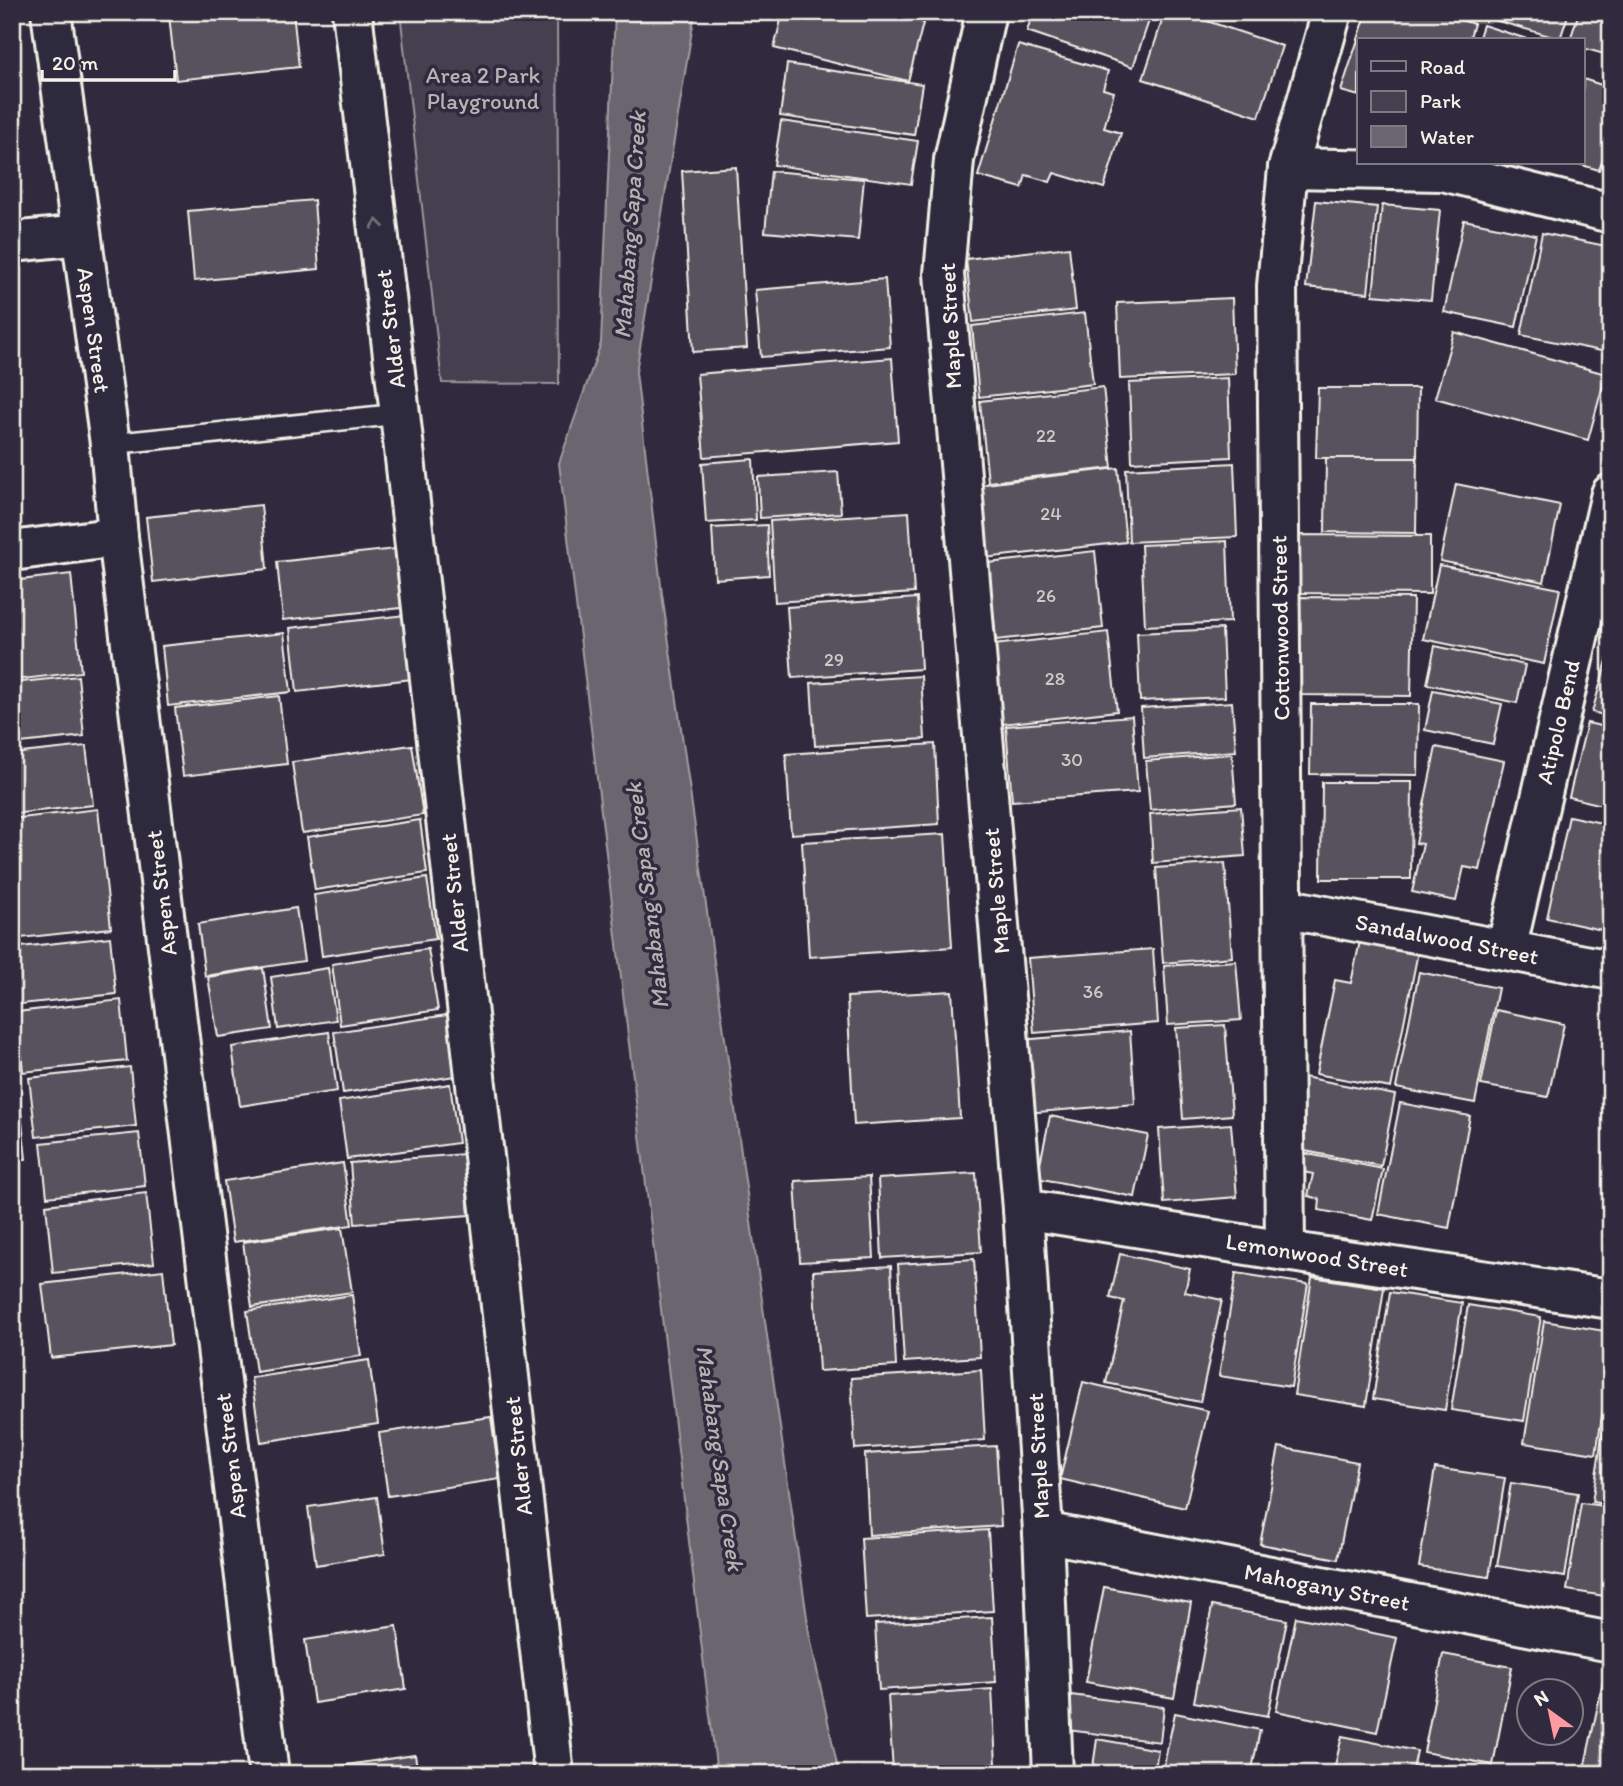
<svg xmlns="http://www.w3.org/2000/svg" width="1623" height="1786" viewBox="0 0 1623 1786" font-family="Itim,sans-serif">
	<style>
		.green { fill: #454050; stroke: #9c989c; stroke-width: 2 }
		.water { fill: #6a6670; stroke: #a19ea0; stroke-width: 2 }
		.building { fill: #56525f; stroke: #f4f1e8; stroke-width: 2 }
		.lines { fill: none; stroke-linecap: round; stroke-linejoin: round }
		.lane-casing { stroke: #f4f1e8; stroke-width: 24 }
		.street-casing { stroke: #f4f1e8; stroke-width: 44 }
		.lane { stroke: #2f2a3d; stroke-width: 19 }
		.street { stroke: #2f2a3d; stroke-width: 38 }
		.oneway { stroke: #747079 }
		.labels { text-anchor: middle; stroke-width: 7; stroke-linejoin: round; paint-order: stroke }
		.number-label { font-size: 19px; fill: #ccc9c6 }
		.park-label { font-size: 23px; fill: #b7b3b3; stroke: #2f2a3d }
		.street-label { font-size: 23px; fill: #f4f1e8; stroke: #2f2a3d }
		.water-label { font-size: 24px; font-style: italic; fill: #b6b2b2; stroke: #2f2a3d }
	</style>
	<rect width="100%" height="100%" fill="#2f2a3d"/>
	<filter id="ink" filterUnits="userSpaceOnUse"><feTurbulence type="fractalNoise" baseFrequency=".0143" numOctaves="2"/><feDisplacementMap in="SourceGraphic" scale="14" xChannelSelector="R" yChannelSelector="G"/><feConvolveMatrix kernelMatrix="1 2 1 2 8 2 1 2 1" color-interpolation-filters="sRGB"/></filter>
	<g filter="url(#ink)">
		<polygon class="green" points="400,12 557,12 559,384 442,383"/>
		<polygon class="water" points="615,12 695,12 636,372 662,594 809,1632 839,1774 717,1774 559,463 601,343"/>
		<g class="building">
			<polygon points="192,12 293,12 299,67 176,80 169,15"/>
			<polygon points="783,12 926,12 908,81 774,48"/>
			<polygon points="1033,12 1152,12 1133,67 1027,31"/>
			<polygon points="1165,12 1180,12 1282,46 1259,117 1143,79"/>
			<polygon points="1367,12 1435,12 1474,24 1469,40 1359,40 1359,96 1341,91"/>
			<polygon points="1478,12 1569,12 1560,39 1477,15"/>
			<polygon points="1579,12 1611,12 1611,56 1583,48 1583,40 1570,40"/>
			<polygon points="1483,25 1530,40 1478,40"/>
			<polygon points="1018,45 1108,71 1103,89 1114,92 1104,128 1121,133 1104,188 1054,173 1050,182 1026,175 1022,188 978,176"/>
			<polygon points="787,64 922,84 914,135 780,116"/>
			<polygon points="1583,79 1611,88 1611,137 1599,170 1575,163 1583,163"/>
			<polygon points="781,121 918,141 911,184 774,165"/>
			<polygon points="736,167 747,348 693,352 682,171"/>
			<polygon points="771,171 864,179 858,240 765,232"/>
			<polygon points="314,200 319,269 194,281 188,211"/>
			<polygon points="1316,201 1377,207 1368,293 1306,287"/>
			<polygon points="1382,205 1440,210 1431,300 1373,295"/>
			<polygon points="1464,220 1536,235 1516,327 1444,312"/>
			<polygon points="1542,233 1611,247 1611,353 1521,335"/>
			<polygon points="1069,247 1076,310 973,322 966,259"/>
			<polygon points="885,279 890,347 761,357 755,290"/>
			<polygon points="1232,298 1235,374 1120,379 1117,303"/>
			<polygon points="1085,313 1093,384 979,397 972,326"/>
			<polygon points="1454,332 1606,374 1588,440 1435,398"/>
			<polygon points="892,358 898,441 704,457 697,374"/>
			<polygon points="1228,378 1231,457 1132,462 1129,383"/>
			<polygon points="1103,387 1112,468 988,482 980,401"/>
			<polygon points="1318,388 1418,388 1417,458 1316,458"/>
			<polygon points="1326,458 1417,458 1416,533 1325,532"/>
			<polygon points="753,459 756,520 706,523 702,463"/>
			<polygon points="1234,463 1237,537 1129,542 1126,469"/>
			<polygon points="1118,468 1126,542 985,558 977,485"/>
			<polygon points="838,472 841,513 760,518 758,477"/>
			<polygon points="1456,484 1560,505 1544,582 1440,561"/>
			<polygon points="261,505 267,569 153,582 146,517"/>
			<polygon points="909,512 914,593 775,602 770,521"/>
			<polygon points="767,525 769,575 715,579 712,528"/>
			<polygon points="1296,535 1430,536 1430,594 1295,593"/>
			<polygon points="1227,541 1230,622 1145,626 1141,545"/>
			<polygon points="395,549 401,608 283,620 277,562"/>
			<polygon points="1095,551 1103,628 996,640 988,563"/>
			<polygon points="1439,565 1560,589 1544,664 1423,639"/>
			<polygon points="71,574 81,672 15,680 12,656 12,581"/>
			<polygon points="1300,597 1413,598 1411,696 1299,695"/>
			<polygon points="917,598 921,669 792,678 787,607"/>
			<polygon points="405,615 412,679 297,692 290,628"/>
			<polygon points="1222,629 1225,697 1140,701 1137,633"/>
			<polygon points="1108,632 1117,711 1002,724 994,645"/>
			<polygon points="284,633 291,692 168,706 162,646"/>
			<polygon points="1435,646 1525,665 1517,703 1427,684"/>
			<polygon points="1611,647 1611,717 1592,712"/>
			<polygon points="78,676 84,736 12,744 12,683"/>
			<polygon points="921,676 925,739 815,746 811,683"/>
			<polygon points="1433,690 1502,704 1493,744 1425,730"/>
			<polygon points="279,696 287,764 183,776 175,708"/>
			<polygon points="1232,702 1236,751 1144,758 1141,708"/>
			<polygon points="1311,704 1419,704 1418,775 1310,774"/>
			<polygon points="1132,716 1138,792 1012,801 1006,726"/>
			<polygon points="1587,723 1611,728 1611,807 1569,797"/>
			<polygon points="935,744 939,824 791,834 786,754"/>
			<polygon points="412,745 423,815 302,833 292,762"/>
			<polygon points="86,746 93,805 12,814 12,754"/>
			<polygon points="1436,747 1504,761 1480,870 1464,867 1456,901 1412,892 1423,844 1416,843"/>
			<polygon points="1232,754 1236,803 1150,810 1146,761"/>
			<polygon points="1322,782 1412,782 1411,879 1321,879"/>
			<polygon points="1241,807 1245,856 1153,863 1150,814"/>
			<polygon points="98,809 111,928 12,939 12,819"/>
			<polygon points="1569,816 1611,825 1611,932 1547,918"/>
			<polygon points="420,820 427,873 315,890 307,837"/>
			<polygon points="945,834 952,947 809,957 802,842"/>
			<polygon points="1225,863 1232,957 1163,963 1156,868"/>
			<polygon points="427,878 436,939 322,956 314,895"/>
			<polygon points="296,908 304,961 205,976 198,924"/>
			<polygon points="110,937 116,994 12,1005 12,948"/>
			<polygon points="1360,941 1418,952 1391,1088 1316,1074 1335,980 1351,983"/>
			<polygon points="428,949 438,1010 340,1025 332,964"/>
			<polygon points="1153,949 1158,1023 1034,1033 1028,958"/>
			<polygon points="1236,961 1241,1020 1168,1025 1164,966"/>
			<polygon points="263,968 272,1029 218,1037 208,977"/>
			<polygon points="328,968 336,1020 278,1029 271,977"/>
			<polygon points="1419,972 1498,988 1475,1103 1396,1088"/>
			<polygon points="952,991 960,1118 854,1125 847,997"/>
			<polygon points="121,1000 127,1061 23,1072 17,1012"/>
			<polygon points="1496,1010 1564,1024 1548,1097 1481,1085"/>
			<polygon points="454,1014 462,1075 343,1093 334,1032"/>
			<polygon points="1225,1025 1232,1115 1183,1119 1176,1028"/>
			<polygon points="1130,1031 1135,1104 1026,1113 1020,1040"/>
			<polygon points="329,1032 337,1091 240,1106 232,1047"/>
			<polygon points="130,1067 136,1126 36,1137 29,1078"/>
			<polygon points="17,1075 26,1159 12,1161 12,1076"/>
			<polygon points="1304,1077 1395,1095 1381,1166 1290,1148"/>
			<polygon points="450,1084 458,1143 347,1159 339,1101"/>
			<polygon points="1400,1103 1470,1116 1449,1228 1378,1214"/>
			<polygon points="1050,1116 1148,1135 1135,1197 1037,1178"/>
			<polygon points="1231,1124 1237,1197 1164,1203 1159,1129"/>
			<polygon points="139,1133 145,1186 47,1197 41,1143"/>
			<polygon points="1298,1152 1383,1169 1372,1220 1319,1210 1320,1199 1308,1196 1313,1174 1294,1170"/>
			<polygon points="464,1154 469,1215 355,1224 350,1163"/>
			<polygon points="343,1163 352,1225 233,1242 224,1181"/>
			<polygon points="976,1173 981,1252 882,1258 878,1179"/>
			<polygon points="869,1177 874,1258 800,1262 795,1181"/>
			<polygon points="146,1193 154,1263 53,1273 46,1205"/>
			<polygon points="342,1228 352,1292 252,1307 243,1242"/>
			<polygon points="1120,1254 1190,1269 1185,1292 1222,1300 1200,1402 1106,1383 1124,1301 1110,1298"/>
			<polygon points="974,1259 980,1357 904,1362 898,1264"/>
			<polygon points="891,1266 896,1366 819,1371 813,1271"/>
			<polygon points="163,1270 171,1345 51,1358 42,1284"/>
			<polygon points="1236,1273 1308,1284 1291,1387 1219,1376"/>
			<polygon points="1312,1277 1384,1288 1366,1406 1294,1395"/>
			<polygon points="1390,1292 1462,1303 1445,1410 1373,1399"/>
			<polygon points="352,1295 361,1356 256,1372 247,1311"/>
			<polygon points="1468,1305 1541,1317 1524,1421 1451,1410"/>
			<polygon points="1544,1321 1611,1332 1611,1359 1596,1454 1524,1443"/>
			<polygon points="369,1360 378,1424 261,1442 251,1378"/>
			<polygon points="981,1370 985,1440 855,1449 851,1378"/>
			<polygon points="1083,1382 1208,1411 1185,1508 1060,1479"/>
			<polygon points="491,1417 500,1479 388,1496 379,1433"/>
			<polygon points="1603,1430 1611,1431 1611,1505 1592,1502"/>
			<polygon points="996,1446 1001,1526 869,1535 865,1454"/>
			<polygon points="1279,1447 1357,1462 1338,1559 1260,1544"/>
			<polygon points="1435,1468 1505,1478 1489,1577 1419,1567"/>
			<polygon points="1511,1483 1578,1493 1565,1577 1497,1566"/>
			<polygon points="377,1497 385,1554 316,1565 308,1507"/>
			<polygon points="1581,1503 1611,1507 1611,1597 1567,1590"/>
			<polygon points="988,1530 993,1611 866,1619 861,1538"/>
			<polygon points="1104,1587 1191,1603 1174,1698 1086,1682"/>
			<polygon points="1212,1606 1287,1620 1268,1716 1194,1702"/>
			<polygon points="992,1617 996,1682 879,1690 875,1624"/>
			<polygon points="1296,1617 1397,1638 1377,1732 1276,1711"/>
			<polygon points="397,1626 406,1689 314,1703 305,1640"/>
			<polygon points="1443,1654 1512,1667 1493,1765 1424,1752"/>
			<polygon points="1603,1682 1611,1684 1611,1774 1583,1774"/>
			<polygon points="992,1689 996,1764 893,1771 888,1696"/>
			<polygon points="1071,1695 1164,1707 1160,1742 1067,1730"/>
			<polygon points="1175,1713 1260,1730 1251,1774 1162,1774"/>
			<polygon points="1342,1736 1417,1751 1412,1774 1333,1774"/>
			<polygon points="1097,1739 1158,1750 1154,1774 1092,1774"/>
			<polygon points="415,1755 418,1774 313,1774 312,1770"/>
		</g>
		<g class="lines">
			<defs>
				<polyline id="lane" points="110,444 400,414"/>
				<g id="street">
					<polyline points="51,12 110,444 118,537 269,1774"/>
					<polyline points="352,12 400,414 554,1774"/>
					<polyline points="986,12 954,160 944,274 1023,1209 1043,1532 1053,1774"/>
					<polyline points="1288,168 1443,171 1611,213"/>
					<polyline points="12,242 81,235"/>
					<polyline points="12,551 118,537"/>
					<polyline points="1283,908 1611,970"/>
					<polyline points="1506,950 1611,494"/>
					<polyline points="1023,1209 1285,1251 1611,1299"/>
					<polyline points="1285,1251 1277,286 1288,168 1332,12"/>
					<polyline points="1043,1532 1611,1642"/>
				</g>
			</defs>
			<use href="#lane" class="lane-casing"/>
			<use href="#street" class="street-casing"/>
			<use href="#lane" class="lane"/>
			<use href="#street" class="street"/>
		</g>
		<defs><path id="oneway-chevron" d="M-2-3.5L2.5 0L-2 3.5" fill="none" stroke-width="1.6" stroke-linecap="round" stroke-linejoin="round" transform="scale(1.75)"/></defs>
		<use class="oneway" href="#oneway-chevron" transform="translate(377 224) rotate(-97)"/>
	</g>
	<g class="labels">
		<g class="number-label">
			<text x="1046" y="442">22</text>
			<text x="1051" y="520">24</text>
			<text x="1046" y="602">26</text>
			<text x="834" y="666">29</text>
			<text x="1055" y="685">28</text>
			<text x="1072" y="766">30</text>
			<text x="1093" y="998">36</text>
		</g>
		<g class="park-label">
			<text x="483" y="83">Area 2 Park<tspan x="483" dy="26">Playground</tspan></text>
		</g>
		<g class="street-label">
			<text transform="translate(950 326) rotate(-93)" y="8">Maple Street</text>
			<text transform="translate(390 329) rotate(-97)" y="8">Alder Street</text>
			<text transform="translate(94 330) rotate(82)" y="8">Aspen Street</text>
			<text transform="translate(1280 628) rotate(-91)" y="8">Cottonwood Street</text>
			<text transform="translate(1558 722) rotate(-77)" y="8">Atipolo Bend</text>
			<text transform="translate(996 891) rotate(-95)" y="8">Maple Street</text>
			<text transform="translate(161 893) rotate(-97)" y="8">Aspen Street</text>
			<text transform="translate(454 893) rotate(-96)" y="8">Alder Street</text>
			<text transform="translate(1447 939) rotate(11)" y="8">Sandalwood Street</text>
			<text transform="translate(1317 1255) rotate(9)" y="8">Lemonwood Street</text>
			<text transform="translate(230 1456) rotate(-97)" y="8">Aspen Street</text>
			<text transform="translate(518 1456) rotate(-96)" y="8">Alder Street</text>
			<text transform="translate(1038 1456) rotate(-93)" y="8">Maple Street</text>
			<text transform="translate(1327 1587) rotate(11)" y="8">Mahogany Street</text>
		</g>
		<g class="water-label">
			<text transform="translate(630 225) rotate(-86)" y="8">Mahabang Sapa Creek</text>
			<text transform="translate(647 896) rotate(-97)" y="8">Mahabang Sapa Creek</text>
			<text transform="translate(720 1458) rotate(82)" y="8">Mahabang Sapa Creek</text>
		</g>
	</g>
	<rect width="1623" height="1786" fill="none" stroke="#2f2a3d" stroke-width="42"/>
	<rect x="21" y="21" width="1581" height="1744" fill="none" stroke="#f4f1e8" stroke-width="2.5" filter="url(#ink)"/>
	<rect x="1357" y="38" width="228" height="126" fill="#2f2a3d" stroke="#7e7a81" stroke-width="2"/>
	<rect x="1371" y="61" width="35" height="10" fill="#2f2a3d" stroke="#7e7a81" stroke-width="2"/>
	<text x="1420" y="74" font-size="21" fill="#f4f1e8">Road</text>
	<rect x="1371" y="91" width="35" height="21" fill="#454050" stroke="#7e7a81" stroke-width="2"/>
	<text x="1420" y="108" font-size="21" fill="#f4f1e8">Park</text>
	<rect x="1371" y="126" width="35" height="21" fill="#6a6670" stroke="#7e7a81" stroke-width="2"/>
	<text x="1420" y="144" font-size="21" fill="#f4f1e8">Water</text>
	<g transform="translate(1550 1712) rotate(327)"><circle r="33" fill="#2f2a3d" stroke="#7e7a81" stroke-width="2"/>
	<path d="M0-5L12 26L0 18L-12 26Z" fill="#ff9aa2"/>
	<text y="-10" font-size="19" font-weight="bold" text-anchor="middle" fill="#f4f1e8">N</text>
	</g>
	<path d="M42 70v10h133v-10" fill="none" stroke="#f4f1e8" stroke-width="3.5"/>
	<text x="52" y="70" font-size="21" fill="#f4f1e8" stroke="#2f2a3d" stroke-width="5" paint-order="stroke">20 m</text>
</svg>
